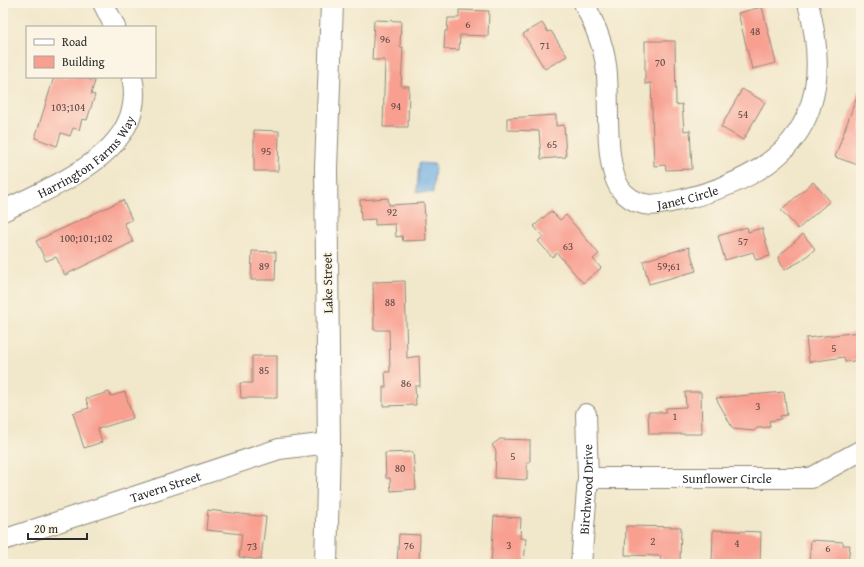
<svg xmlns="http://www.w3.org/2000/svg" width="864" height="567" viewBox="0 0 864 567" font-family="'Gentium Book Plus',serif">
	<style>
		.water { fill: #6faee2; stroke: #4d6c86 }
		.building { fill: #f89f90 }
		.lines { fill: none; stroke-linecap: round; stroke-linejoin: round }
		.street-casing { stroke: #8e897a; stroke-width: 22 }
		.secondary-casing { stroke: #8e897a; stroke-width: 24 }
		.street { stroke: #fff; stroke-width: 20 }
		.secondary { stroke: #fff; stroke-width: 22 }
		.labels { text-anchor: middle; stroke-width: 4; stroke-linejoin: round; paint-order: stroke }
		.number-label { font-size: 11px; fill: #5e4844 }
		.street-label { font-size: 13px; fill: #2b2b2b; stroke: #fcf5e5 }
	</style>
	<rect width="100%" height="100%" fill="#fcf5e5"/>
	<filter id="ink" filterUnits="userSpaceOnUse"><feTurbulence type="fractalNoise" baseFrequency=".025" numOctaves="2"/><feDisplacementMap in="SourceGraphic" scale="8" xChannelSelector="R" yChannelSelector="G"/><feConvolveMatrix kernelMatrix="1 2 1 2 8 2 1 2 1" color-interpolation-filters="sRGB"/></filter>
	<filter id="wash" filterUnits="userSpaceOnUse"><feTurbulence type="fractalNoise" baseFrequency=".012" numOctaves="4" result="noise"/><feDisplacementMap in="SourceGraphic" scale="16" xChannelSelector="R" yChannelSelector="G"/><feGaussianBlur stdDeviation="0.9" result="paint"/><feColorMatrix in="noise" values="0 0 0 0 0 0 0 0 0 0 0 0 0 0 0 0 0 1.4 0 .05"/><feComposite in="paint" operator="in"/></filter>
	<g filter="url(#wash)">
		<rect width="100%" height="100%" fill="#f1e7ca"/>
		<polygon class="water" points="419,163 435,164 433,193 417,192"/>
		<g id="blocks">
			<g class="building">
				<polygon points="762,7 776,63 752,69 738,13"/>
				<polygon points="459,10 489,11 488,36 460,35 459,50 444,49 445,31 447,31 448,18 459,18"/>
				<polygon points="374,20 401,21 400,47 403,47 401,86 409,86 408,127 383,127 385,60 372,60"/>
				<polygon points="542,23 548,32 551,31 567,56 545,69 523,34"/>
				<polygon points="645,41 675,41 676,105 682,104 684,131 690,130 692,169 666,170 665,165 654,166 651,83 645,84"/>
				<polygon points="54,77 81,77 95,81 91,94 95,95 87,120 82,119 79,130 73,128 70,136 61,133 57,146 35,138"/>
				<polygon points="742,89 765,102 743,140 721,127"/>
				<polygon points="859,90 861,91 861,166 835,157"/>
				<polygon points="556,115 556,126 564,125 566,157 541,159 539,131 507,130 507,118"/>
				<polygon points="254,130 279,131 278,171 254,171"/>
				<polygon points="813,182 830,201 798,229 781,210"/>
				<polygon points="388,198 389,205 424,203 426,240 403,241 402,236 396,237 395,224 375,225 375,219 361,220 360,200"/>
				<polygon points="123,200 132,220 124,223 133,242 65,275 56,257 46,261 36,241"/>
				<polygon points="551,211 560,220 566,215 599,254 593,259 601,268 583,283 557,253 552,257 538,241 543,237 534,226"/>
				<polygon points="747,227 748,232 762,228 770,256 756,260 753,252 725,260 718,236"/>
				<polygon points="803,234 815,249 801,261 784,270 778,257"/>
				<polygon points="689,247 696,271 649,284 643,261"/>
				<polygon points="252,251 276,252 275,280 251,280"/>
				<polygon points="405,281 407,358 419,356 420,386 415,386 416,405 383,406 383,387 386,387 385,372 390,372 389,330 374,330 373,282"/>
				<polygon points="861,332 861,360 845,362 844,357 809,362 806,338"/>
				<polygon points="252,356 277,356 277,398 241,398 240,383 252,383"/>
				<polygon points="109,392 111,396 125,392 133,418 98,429 102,442 84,448 73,413 89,408 86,399"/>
				<polygon points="685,392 701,392 702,434 649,434 648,412 666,412 666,408 686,407"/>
				<polygon points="784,392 787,415 780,416 781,419 769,421 770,427 757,428 754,431 733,429 716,398"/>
				<polygon points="500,439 530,440 530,462 527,462 527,480 495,478 496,451 492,445"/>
				<polygon points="413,452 416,489 391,491 390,478 386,478 385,453"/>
				<polygon points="208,510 266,517 261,560 239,557 242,534 206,530"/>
				<polygon points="494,516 521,518 520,538 526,539 524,564 491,564"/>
				<polygon points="626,526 681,527 680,562 660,562 661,556 625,555"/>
				<polygon points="713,530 761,532 760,562 730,561 729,564 712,564"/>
				<polygon points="399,534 420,535 419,564 397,564"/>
				<polygon points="811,540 843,542 843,545 850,545 848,564 809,564"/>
			</g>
		</g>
	</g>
	<g filter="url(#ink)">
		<use href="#blocks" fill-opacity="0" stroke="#8e897a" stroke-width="1"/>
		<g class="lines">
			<defs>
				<g id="street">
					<polyline points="103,3 115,27"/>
					<path id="s1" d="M584,3c10,20 19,40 22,62 5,31 -5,108 19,129 19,18 40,9 63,4 106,-27 149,-86 120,-195"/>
					<path id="s2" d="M3,211c52,-26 146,-60 129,-134"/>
					<path id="s3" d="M588,478h223l49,-27"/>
					<path id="s4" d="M3,540l276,-91 50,-6"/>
					<path id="s5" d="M581,564l7,-86 -2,-64"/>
				</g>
				<polyline id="secondary" points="326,564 329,443 326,168 332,3"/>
			</defs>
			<use href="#street" class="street-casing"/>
			<use href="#secondary" class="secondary-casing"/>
			<use href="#street" class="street"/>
			<use href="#secondary" class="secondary"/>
		</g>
	</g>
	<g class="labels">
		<g class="number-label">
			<text x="468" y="28">6</text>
			<text x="755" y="35">48</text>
			<text x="385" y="43">96</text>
			<text x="545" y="49">71</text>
			<text x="660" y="66">70</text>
			<text x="396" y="110">94</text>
			<text x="68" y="111">103;104</text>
			<text x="743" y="118">54</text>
			<text x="552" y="148">65</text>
			<text x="266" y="155">95</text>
			<text x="392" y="216">92</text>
			<text x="86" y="242">100;101;102</text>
			<text x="743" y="245">57</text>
			<text x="568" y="250">63</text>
			<text x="264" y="270">89</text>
			<text x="669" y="270">59;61</text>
			<text x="390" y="306">88</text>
			<text x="834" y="352">5</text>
			<text x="264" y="374">85</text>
			<text x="406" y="387">86</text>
			<text x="758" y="410">3</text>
			<text x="675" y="420">1</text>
			<text x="513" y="460">5</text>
			<text x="400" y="472">80</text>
			<text x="653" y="545">2</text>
			<text x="737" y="547">4</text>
			<text x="409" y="549">76</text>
			<text x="509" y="549">3</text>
			<text x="252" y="550">73</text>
			<text x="828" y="552">6</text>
		</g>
		<g class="street-label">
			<text dy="5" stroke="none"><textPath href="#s2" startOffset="101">Harrington Farms Way</textPath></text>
			<text dy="5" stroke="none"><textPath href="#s1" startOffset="265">Janet Circle</textPath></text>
			<text transform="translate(327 283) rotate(-91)" y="5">Lake Street</text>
			<text dy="5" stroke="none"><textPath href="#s3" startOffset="139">Sunflower Circle</textPath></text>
			<text dy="5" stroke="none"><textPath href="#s4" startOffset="171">Tavern Street</textPath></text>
			<text dy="5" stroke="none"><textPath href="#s5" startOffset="75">Birchwood Drive</textPath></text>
		</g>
	</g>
	<rect width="864" height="567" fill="none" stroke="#fcf5e5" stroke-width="16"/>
	<rect x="26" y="26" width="130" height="52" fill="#fcf5e5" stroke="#a8a49b"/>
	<rect x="34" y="39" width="20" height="6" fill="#ffffff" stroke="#a8a49b"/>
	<text x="62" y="46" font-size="12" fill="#2b2b2b">Road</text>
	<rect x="34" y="56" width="20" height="12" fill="#f89f90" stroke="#a8a49b"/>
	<text x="62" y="66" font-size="12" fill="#2b2b2b">Building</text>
	<path d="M28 533v6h59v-6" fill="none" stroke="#2b2b2b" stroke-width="2"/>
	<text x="34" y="533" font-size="12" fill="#2b2b2b" stroke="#fcf5e5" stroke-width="3" paint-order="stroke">20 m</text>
</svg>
